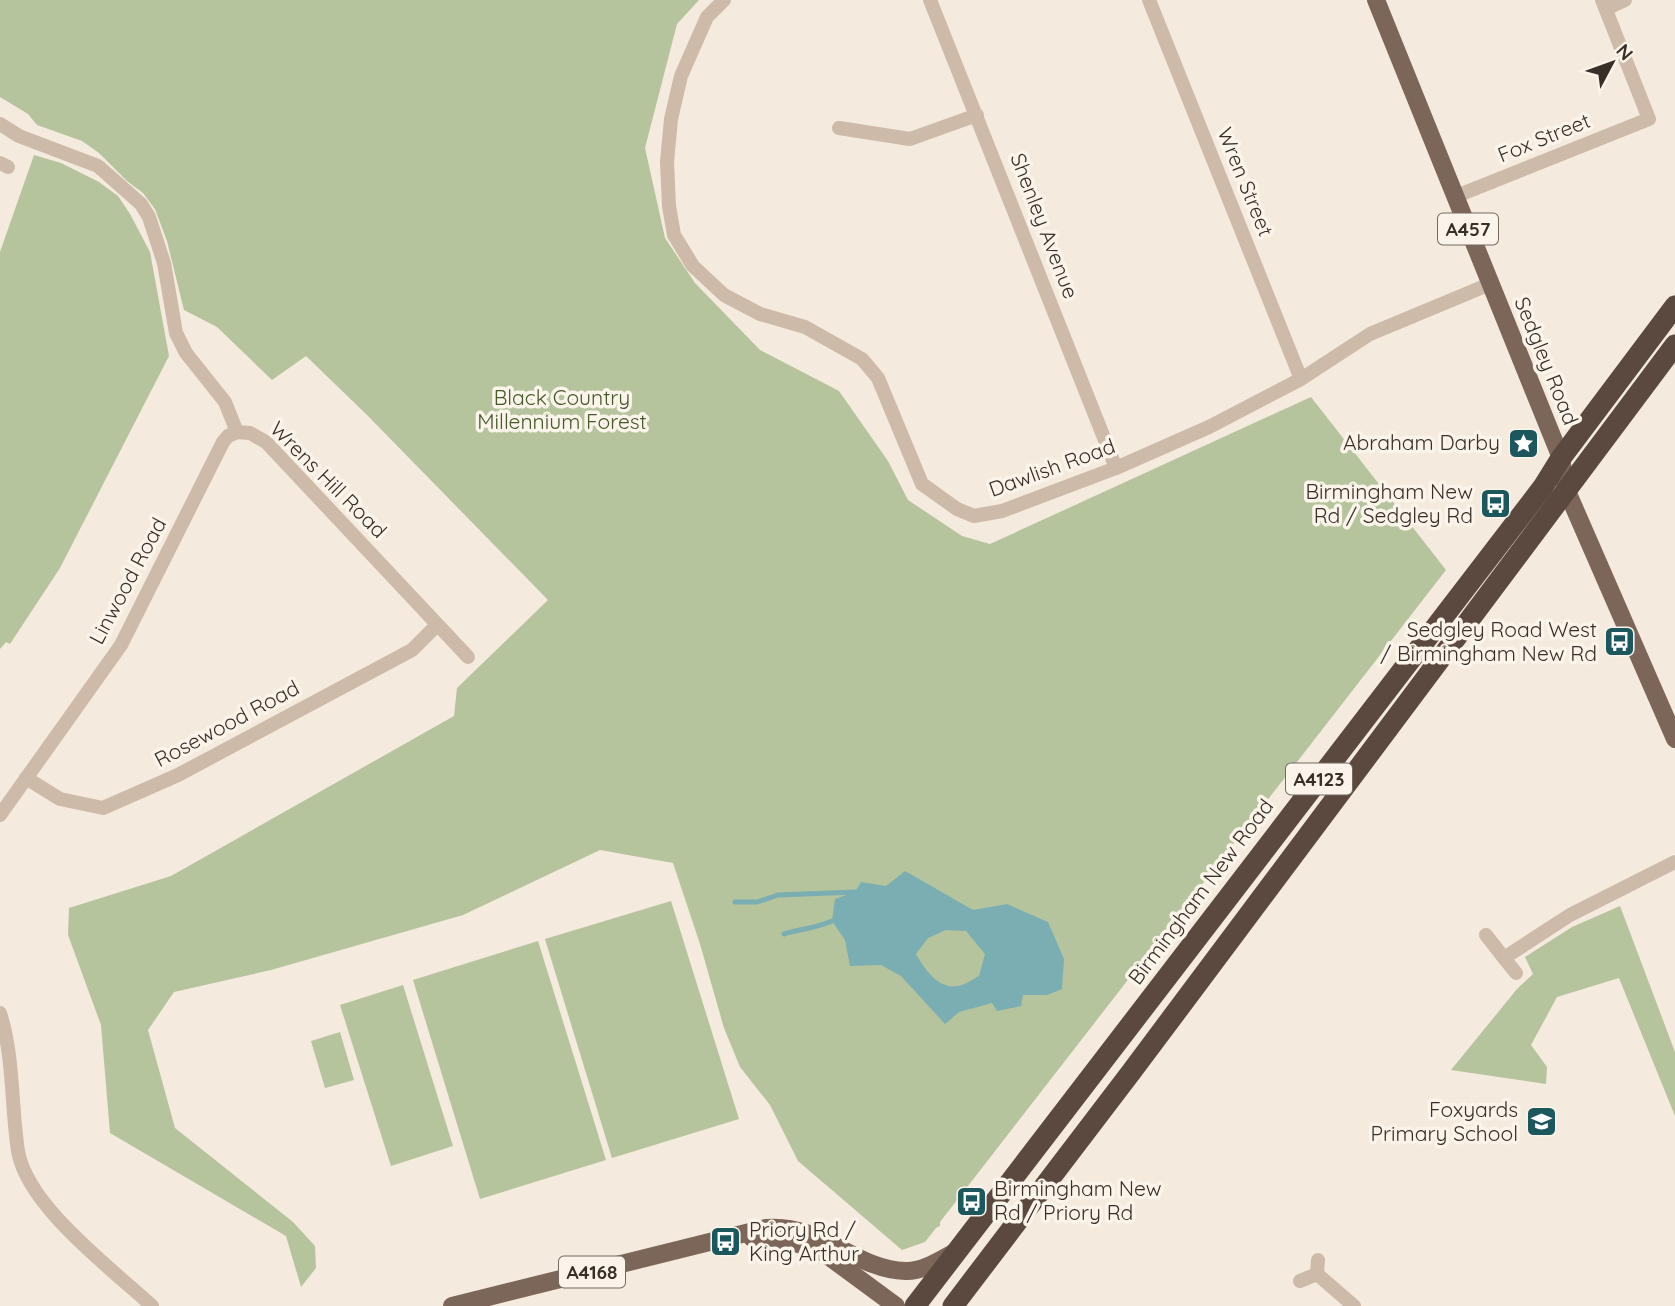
<svg xmlns="http://www.w3.org/2000/svg" width="1675" height="1306" viewBox="0 0 1675 1306" font-family="Quicksand,sans-serif">
	<style>
		.green { fill: #b5c49c }
		.water { fill: #7aaeb3; fill-rule: evenodd }
		.lines { fill: none; stroke-linecap: round; stroke-linejoin: round }
		.stream { stroke: #7aaeb3; stroke-width: 5 }
		.street { stroke: #cdbaa8; stroke-width: 14 }
		.primary { stroke: #7c6659; stroke-width: 18 }
		.highway { stroke: #5b493f; stroke-width: 21 }
		.labels { text-anchor: middle; stroke-width: 7; stroke-linejoin: round; paint-order: stroke }
		.shield { fill: #fbf4ea; stroke: #736a63; stroke-width: 2 }
		.shield-label { font-size: 19px; font-weight: bold; fill: #392f29 }
		.street-label { font-size: 21px; fill: #392f29; stroke: #fbf4ea }
		.park-label { font-size: 21px; fill: #46592b; stroke: #fbf4ea }
		.poi-label { font-size: 21px; fill: #392f29; stroke: #fbf4ea; text-anchor: end }
	</style>
	<rect width="100%" height="100%" fill="#f4eadd"/>
	<g class="green">
		<polygon points="0,0 699,0 677,24 645,148 665,238 695,283 760,350 839,391 888,461 908,500 962,536 990,544 1311,397 1446,570 940,1222 940,1226 936,1228 925,1242 902,1250 798,1161 770,1105 740,1067 724,1028 700,944 673,863 600,850 463,915 271,970 174,992 148,1030 175,1128 293,1222 315,1246 316,1268 301,1287 286,1236 110,1133 101,1025 68,935 69,908 171,876 454,716 457,688 548,600 367,415 306,356 272,380 217,327 184,310 167,241 155,209 143,193 127,181 99,153 82,141 37,125 28,114 0,97"/>
		<polygon points="34,155 61,163 99,182 118,196 130,214 150,252 169,356 60,568 10,644 6,642 0,649 0,252"/>
		<polygon points="671,901 739,1119 612,1158 545,939"/>
		<polygon points="1620,906 1675,1052 1675,1116 1619,978 1557,997 1531,1045 1547,1067 1546,1084 1451,1070 1517,989 1533,974 1525,957 1572,927"/>
		<polygon points="538,941 606,1160 480,1199 413,980"/>
		<polygon points="403,985 453,1146 391,1166 340,1005"/>
		<polygon points="340,1032 354,1080 325,1088 311,1041"/>
	</g>
	<path class="water" d="M905,871l68,39 34,-6 41,18 16,37 -2,30 -15,6h-24l-2,11 -24,5 -5,-8 -33,9 -14,12 -44,-48 -20,-11 -31,1 -5,-26 -13,-19 3,-22 20,-7 6,-10 25,4zM946,930l20,1 19,23 -6,22c-6,3 -14,9 -21,10 -20,4 -34,-18 -42,-32l12,-16z"/>
	<g class="lines">
		<g class="stream">
			<polyline points="735,902 757,902 778,895 856,892"/>
			<path d="M784,934c16,-5 33,-6 48,-13"/>
		</g>
		<g class="street">
			<polyline points="724,0 707,17 681,76 671,119 667,162 669,206 674,235 693,266 724,295 760,314 805,327 862,359 878,378 922,484 957,509 974,516 1002,511 1116,468 1209,427 1301,379 1370,334 1490,284"/>
			<polyline points="930,0 1116,468"/>
			<polyline points="1149,0 1301,379"/>
			<polyline points="1606,9 1625,0"/>
			<polyline points="0,124 19,136 98,166 141,204 149,217 164,263 176,333 186,353 225,402 237,432 250,433 266,442 468,657"/>
			<polyline points="839,128 910,139 977,115"/>
			<polyline points="0,163 8,167"/>
			<polyline points="1454,197 1649,119 1602,0"/>
			<polyline points="26,778 60,799 103,808 178,775 412,650 437,625"/>
			<polyline points="0,815 121,645 223,442 228,436 237,432"/>
			<polyline points="1486,935 1504,958"/>
			<polyline points="1516,973 1504,958 1570,915 1675,862"/>
			<path d="M0,1013c14,44 11,92 18,138 9,55 94,118 134,155"/>
			<polyline points="1317,1274 1354,1306"/>
			<polyline points="1300,1281 1317,1274 1318,1260"/>
		</g>
		<g class="primary">
			<polyline points="1376,0 1561,458 1566,489 1675,739"/>
			<polyline points="752,1238 790,1241 824,1253 896,1306"/>
			<path d="M452,1306l314,-78c55,-5 90,42 139,43 17,1 35,-11 50,-19"/>
		</g>
		<g class="highway">
			<polyline points="915,1306 1543,487 1561,458 1675,306"/>
			<polyline points="953,1306 1132,1071 1675,345"/>
		</g>
	</g>
	<defs>
		<symbol id="sight-square" viewBox="-11 -11 22 22"><rect x="-9" y="-9" width="18" height="18" rx="4" fill="#1c575e" stroke="#fbf4ea"/><path d="M0-6L1.8-2.2L6-1.7L2.9 1.2L3.7 5.4L0 3.3L-3.7 5.4L-2.9 1.2L-6-1.7L-1.8-2.2Z" fill="#fff"/></symbol>
		<symbol id="bus-square" viewBox="-11 -11 22 22"><rect x="-9" y="-9" width="18" height="18" rx="4" fill="#1c575e" stroke="#fbf4ea"/><path d="M-5-6H5V4H4V6H2V4H-2V6H-4V4H-5ZM-3.5-4V0h7V-4ZM-3.5 1.2v1.5H-2V1.2ZM2 1.2v1.5H3.5V1.2Z" fill="#fff"/></symbol>
		<symbol id="school-square" viewBox="-11 -11 22 22"><rect x="-9" y="-9" width="18" height="18" rx="4" fill="#1c575e" stroke="#fbf4ea"/><path d="M0-5L7-2L0 1L-7-2ZM-4 1L0 2.5L4 1V4Q0 6-4 4Z" fill="#fff"/></symbol>
	</defs>
	<g fill-rule="evenodd">
		<use href="#sight-square" x="1506" y="426" width="35" height="35"/>
		<use href="#bus-square" x="1478" y="486" width="35" height="35"/>
		<use href="#bus-square" x="1602" y="624" width="35" height="35"/>
		<use href="#school-square" x="1524" y="1104" width="35" height="35"/>
		<use href="#bus-square" x="954" y="1184" width="35" height="35"/>
		<use href="#bus-square" x="708" y="1224" width="35" height="35"/>
	</g>
	<g class="labels">
		<g class="shield">
			<rect x="1438" y="213.5" width="60" height="31" rx="5"/>
			<rect x="1286" y="763.5" width="66" height="31" rx="5"/>
			<rect x="559" y="1256.5" width="66" height="31" rx="5"/>
		</g>
		<g class="shield-label">
			<text x="1468" y="236">A457</text>
			<text x="1319" y="786">A4123</text>
			<text x="592" y="1279">A4168</text>
		</g>
		<g class="street-label">
			<text transform="translate(1544 138) rotate(-22)" y="7">Fox Street</text>
			<text transform="translate(1245 182) rotate(68)" y="7">Wren Street</text>
			<text transform="translate(1044 226) rotate(69)" y="7">Shenley Avenue</text>
			<text transform="translate(1546 361) rotate(68)" y="7">Sedgley Road</text>
			<text transform="translate(1052 468) rotate(-20)" y="7">Dawlish Road</text>
			<text transform="translate(328 480) rotate(45)" y="7">Wrens Hill Road</text>
			<text transform="translate(128 581) rotate(-62)" y="7">Linwood Road</text>
			<text transform="translate(227 724) rotate(-28)" y="7">Rosewood Road</text>
			<text transform="translate(1201 892) rotate(-53)" y="7">Birmingham New Road</text>
		</g>
		<g class="park-label">
			<text x="562" y="405">Black Country<tspan x="562" dy="24">Millennium Forest</tspan></text>
		</g>
		<g class="poi-label">
			<text x="1500" y="450">Abraham Darby</text>
			<text x="1473" y="499">Birmingham New<tspan x="1473" dy="24">Rd / Sedgley Rd</tspan></text>
			<text x="1597" y="637">Sedgley Road West<tspan x="1597" dy="24">/ Birmingham New Rd</tspan></text>
			<text x="1518" y="1117">Foxyards<tspan x="1518" dy="24">Primary School</tspan></text>
			<text x="994" y="1196" text-anchor="start">Birmingham New<tspan x="994" dy="24">Rd / Priory Rd</tspan></text>
			<text x="749" y="1237" text-anchor="start">Priory Rd /<tspan x="749" dy="24">King Arthur</tspan></text>
		</g>
	</g>
	<g transform="translate(1612 63) rotate(49)" stroke="#fbf4ea" stroke-width="5" paint-order="stroke">
	<path d="M0-5L12 26L0 18L-12 26Z" fill="#392f29"/>
	<text y="-10" font-size="19" font-weight="bold" text-anchor="middle" fill="#392f29">N</text>
	</g>
</svg>
